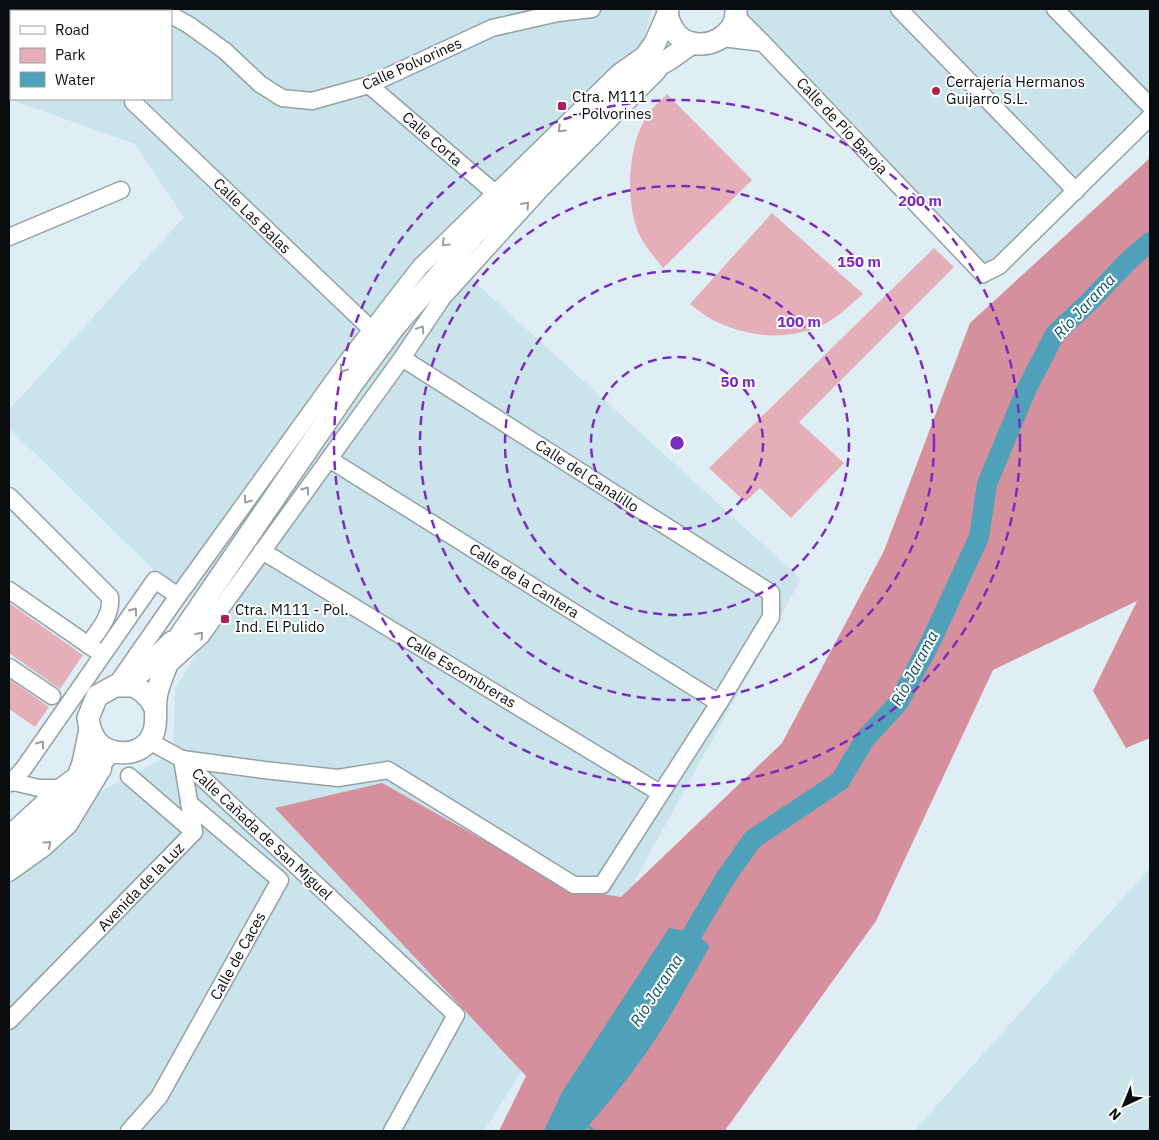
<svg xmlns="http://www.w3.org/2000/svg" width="1159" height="1140" viewBox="0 0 1159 1140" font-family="'IBM Plex Sans',sans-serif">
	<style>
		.built { fill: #cbe3eb; fill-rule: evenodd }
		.green { fill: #e5afb9 }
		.forest { fill: #d68f9c }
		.water { fill: #4fa1ba }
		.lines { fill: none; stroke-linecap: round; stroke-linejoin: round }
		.stream { stroke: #4fa1ba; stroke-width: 3 }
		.river { stroke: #4fa1ba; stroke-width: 20 }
		.minor-casing { stroke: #92a1a6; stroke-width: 19 }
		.major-casing { stroke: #92a1a6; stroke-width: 24 }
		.minor { stroke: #fff; stroke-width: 16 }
		.major { stroke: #fff; stroke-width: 21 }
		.oneway { stroke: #9c9e9f }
		.ring { fill: none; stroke: #7b2cbf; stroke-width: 2.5; stroke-dasharray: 9 6 }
		.poi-dot { fill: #b02052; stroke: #fff; stroke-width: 2 }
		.labels { text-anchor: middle; stroke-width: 4; stroke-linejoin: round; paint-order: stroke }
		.street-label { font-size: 15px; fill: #080c0e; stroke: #fff }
		.poi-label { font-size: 15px; fill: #080c0e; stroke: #fff; text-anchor: start }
		.water-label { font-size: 16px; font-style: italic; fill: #075063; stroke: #fff }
		.centre { fill: #7b2cbf; stroke: #fff; stroke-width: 2.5 }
		.ring-label { font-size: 15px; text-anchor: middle; font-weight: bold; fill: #7b2cbf; stroke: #fff; stroke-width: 4; stroke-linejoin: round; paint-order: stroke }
	</style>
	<rect width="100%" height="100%" fill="#dfeef4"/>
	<g class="built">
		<path d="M9,9h643l-9,32 -212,201 370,337 -166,301 7,25 -71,88 -87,138h-475v-251l74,-79 90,-48 2,-64 45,-73 -60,-40 -151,-148v-18l175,-193 -49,-73 -126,-45zM11,11h160v88h-160z"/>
		<polygon points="742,9 1150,9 1150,123 985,286 738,28"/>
		<polygon points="1150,868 1150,1131 914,1131"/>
	</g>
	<g class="green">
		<path d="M667,94l85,86 -89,88c-7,-9 -15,-18 -21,-28 -18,-33 -15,-91 4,-123 5,-9 15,-16 21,-23z"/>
		<path d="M772,213l91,81c-15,13 -31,29 -50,35 -31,11 -65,7 -94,-6 -10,-4 -20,-12 -29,-19z"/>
		<polygon points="934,248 954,267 799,422 844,463 791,518 760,488 745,502 709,468"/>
		<polygon points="9,603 83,655 60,689 9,653"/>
		<polygon points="9,679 49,707 35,727 9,709"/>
	</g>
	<polygon class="forest" points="1150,158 1150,738 1126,748 1093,691 1137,601 993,670 876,921 726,1129 726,1131 499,1131 526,1076 275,808 382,783 571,889 621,897 782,743 884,551 970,323"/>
	<path class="water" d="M669,928l25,4 16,14c-21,36 -40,73 -64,107 -19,27 -40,53 -62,78h-40l18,-39z"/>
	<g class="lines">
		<polyline class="stream" points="585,1124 594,1131"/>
		<polyline class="river" points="681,953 726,877 753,839 840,781 865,739 899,702 932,639 979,537 987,484 1027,388 1055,334 1088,303 1129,260 1150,242"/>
		<defs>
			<g id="minor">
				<polyline points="899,9 1076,191"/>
				<polyline points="1055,9 1150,106"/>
				<polyline points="171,15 189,25 225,51 260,84 282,98 312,101 369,85 492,28 558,13 592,9"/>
				<polyline points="736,16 763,43 983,274 999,266 1150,117"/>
				<polyline points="722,38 763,43"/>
				<polyline points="369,85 495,193"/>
				<polyline points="133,102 372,330"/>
				<polyline points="9,237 121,190"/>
				<polyline points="329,459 719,703"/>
				<path d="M9,496l101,101c2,19 -12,34 -22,48"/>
				<polyline points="262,551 660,793"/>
				<polyline points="9,590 97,651"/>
				<polyline points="170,664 201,636 402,358 443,297 542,188 658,71"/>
				<polyline points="9,667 52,696"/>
				<polyline points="116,685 178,596 349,359 420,267 618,73 642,56"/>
				<polyline points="129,776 194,832"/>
				<polyline points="9,781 39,788 59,788"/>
				<polyline points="11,783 24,768 155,580 178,596"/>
				<polyline points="9,834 59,788 79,773"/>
				<polyline points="9,873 44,848 69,825 103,769"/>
				<polyline points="9,1021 194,832 182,759 149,741"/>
				<polyline points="129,1131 159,1097 280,880 189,803"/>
				<polyline points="392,1131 456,1015 182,759 264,770 338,778 388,770 574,885 602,885 719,703 771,617 771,593 402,358"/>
			</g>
			<g id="major">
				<path d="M667,16c3,8 7,18 15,23 23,14 56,-3 54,-30"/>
				<polyline points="634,79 671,58 692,43"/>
				<polyline points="123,685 146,668 172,642"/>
				<path d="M90,729c2,4 4,9 7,13 13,14 39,15 52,-1 11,-14 4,-32 8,-48 5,-20 14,-38 23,-57l172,-252 43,-58 78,-90 49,-50 105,-103 28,-40 12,-27 1,-7"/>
				<polyline points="72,793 83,763 90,729 88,718 97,696 115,686 134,686 142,691 150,699 155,708"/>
				<polyline points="9,856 44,826 111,751"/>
			</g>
		</defs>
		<use href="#minor" class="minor-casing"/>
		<use href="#major" class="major-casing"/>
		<use href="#minor" class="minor"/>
		<use href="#major" class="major"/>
	</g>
	<defs><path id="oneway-chevron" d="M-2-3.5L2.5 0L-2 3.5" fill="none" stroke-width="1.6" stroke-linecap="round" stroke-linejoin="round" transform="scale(1.25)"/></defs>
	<g class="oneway">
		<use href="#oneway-chevron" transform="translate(561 129) rotate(136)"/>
		<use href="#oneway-chevron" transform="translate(526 205) rotate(-48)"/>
		<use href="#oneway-chevron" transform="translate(445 243) rotate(136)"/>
		<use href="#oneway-chevron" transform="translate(421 329) rotate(-57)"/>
		<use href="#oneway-chevron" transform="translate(343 369) rotate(126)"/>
		<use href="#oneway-chevron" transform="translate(306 490) rotate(-54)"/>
		<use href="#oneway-chevron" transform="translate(247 500) rotate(126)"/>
		<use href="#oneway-chevron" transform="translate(134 611) rotate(-55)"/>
		<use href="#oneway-chevron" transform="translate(200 635) rotate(-48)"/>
		<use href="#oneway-chevron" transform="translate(41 744) rotate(-55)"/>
		<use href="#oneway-chevron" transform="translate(48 844) rotate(-42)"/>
	</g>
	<g class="ring">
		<circle cx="677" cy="443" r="86"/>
		<circle cx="677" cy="443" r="172"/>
		<circle cx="677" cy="443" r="257"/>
		<circle cx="677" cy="443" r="343"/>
	</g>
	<g class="poi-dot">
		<circle cx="936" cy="91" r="5"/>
		<rect x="557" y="101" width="10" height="10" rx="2.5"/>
		<rect x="220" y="614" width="10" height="10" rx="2.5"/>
	</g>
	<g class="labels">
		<g class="street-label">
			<text transform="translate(412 64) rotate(-24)" y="5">Calle Polvorines</text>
			<text transform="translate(842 126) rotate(47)" y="5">Calle de Pío Baroja</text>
			<text transform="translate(432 139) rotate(41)" y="5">Calle Corta</text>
			<text transform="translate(252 216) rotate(44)" y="5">Calle Las Balas</text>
			<text transform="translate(587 476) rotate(33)" y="5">Calle del Canalillo</text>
			<text transform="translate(524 581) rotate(32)" y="5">Calle de la Cantera</text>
			<text transform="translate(461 672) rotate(31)" y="5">Calle Escombreras</text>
			<text transform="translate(262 834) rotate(43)" y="5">Calle Cañada de San Miguel</text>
			<text transform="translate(141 887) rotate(-46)" y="5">Avenida de la Luz</text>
			<text transform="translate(238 956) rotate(-61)" y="5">Calle de Caces</text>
		</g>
		<g class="poi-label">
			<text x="946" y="87">Cerrajería Hermanos<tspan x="946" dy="17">Guijarro S.L.</tspan></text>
			<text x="572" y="102">Ctra. M111<tspan x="572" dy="17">- Polvorines</tspan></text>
			<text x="235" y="615">Ctra. M111 - Pol.<tspan x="235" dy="17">Ind. El Pulido</tspan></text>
		</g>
		<g class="water-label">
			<text transform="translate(1084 306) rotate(-47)" y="6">Río Jarama</text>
			<text transform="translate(914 668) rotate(-62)" y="6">Río Jarama</text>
			<text transform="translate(656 990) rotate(-57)" y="6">Río Jarama</text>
		</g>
	</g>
	<circle cx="677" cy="443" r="8" class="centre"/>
	<g class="ring-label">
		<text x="920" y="206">200 m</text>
		<text x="859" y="267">150 m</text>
		<text x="799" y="327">100 m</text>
		<text x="738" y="387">50 m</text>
	</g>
	<rect width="1159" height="1140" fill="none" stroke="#080c0e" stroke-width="20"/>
	<rect x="10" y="10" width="162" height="90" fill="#ffffff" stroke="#9c9e9f"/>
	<rect x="20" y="26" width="25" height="8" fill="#ffffff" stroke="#9c9e9f"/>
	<text x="55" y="35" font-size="15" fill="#080c0e">Road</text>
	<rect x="20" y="48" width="25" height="15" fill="#e5afb9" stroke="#9c9e9f"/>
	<text x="55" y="60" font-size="15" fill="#080c0e">Park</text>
	<rect x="20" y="72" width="25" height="15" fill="#4fa1ba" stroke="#9c9e9f"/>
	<text x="55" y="85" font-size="15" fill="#080c0e">Water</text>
	<g transform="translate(1124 1105) rotate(224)" stroke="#ffffff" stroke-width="4" paint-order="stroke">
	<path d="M0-4L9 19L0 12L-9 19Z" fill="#080c0e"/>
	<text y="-8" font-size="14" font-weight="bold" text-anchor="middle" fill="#080c0e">N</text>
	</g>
</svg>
